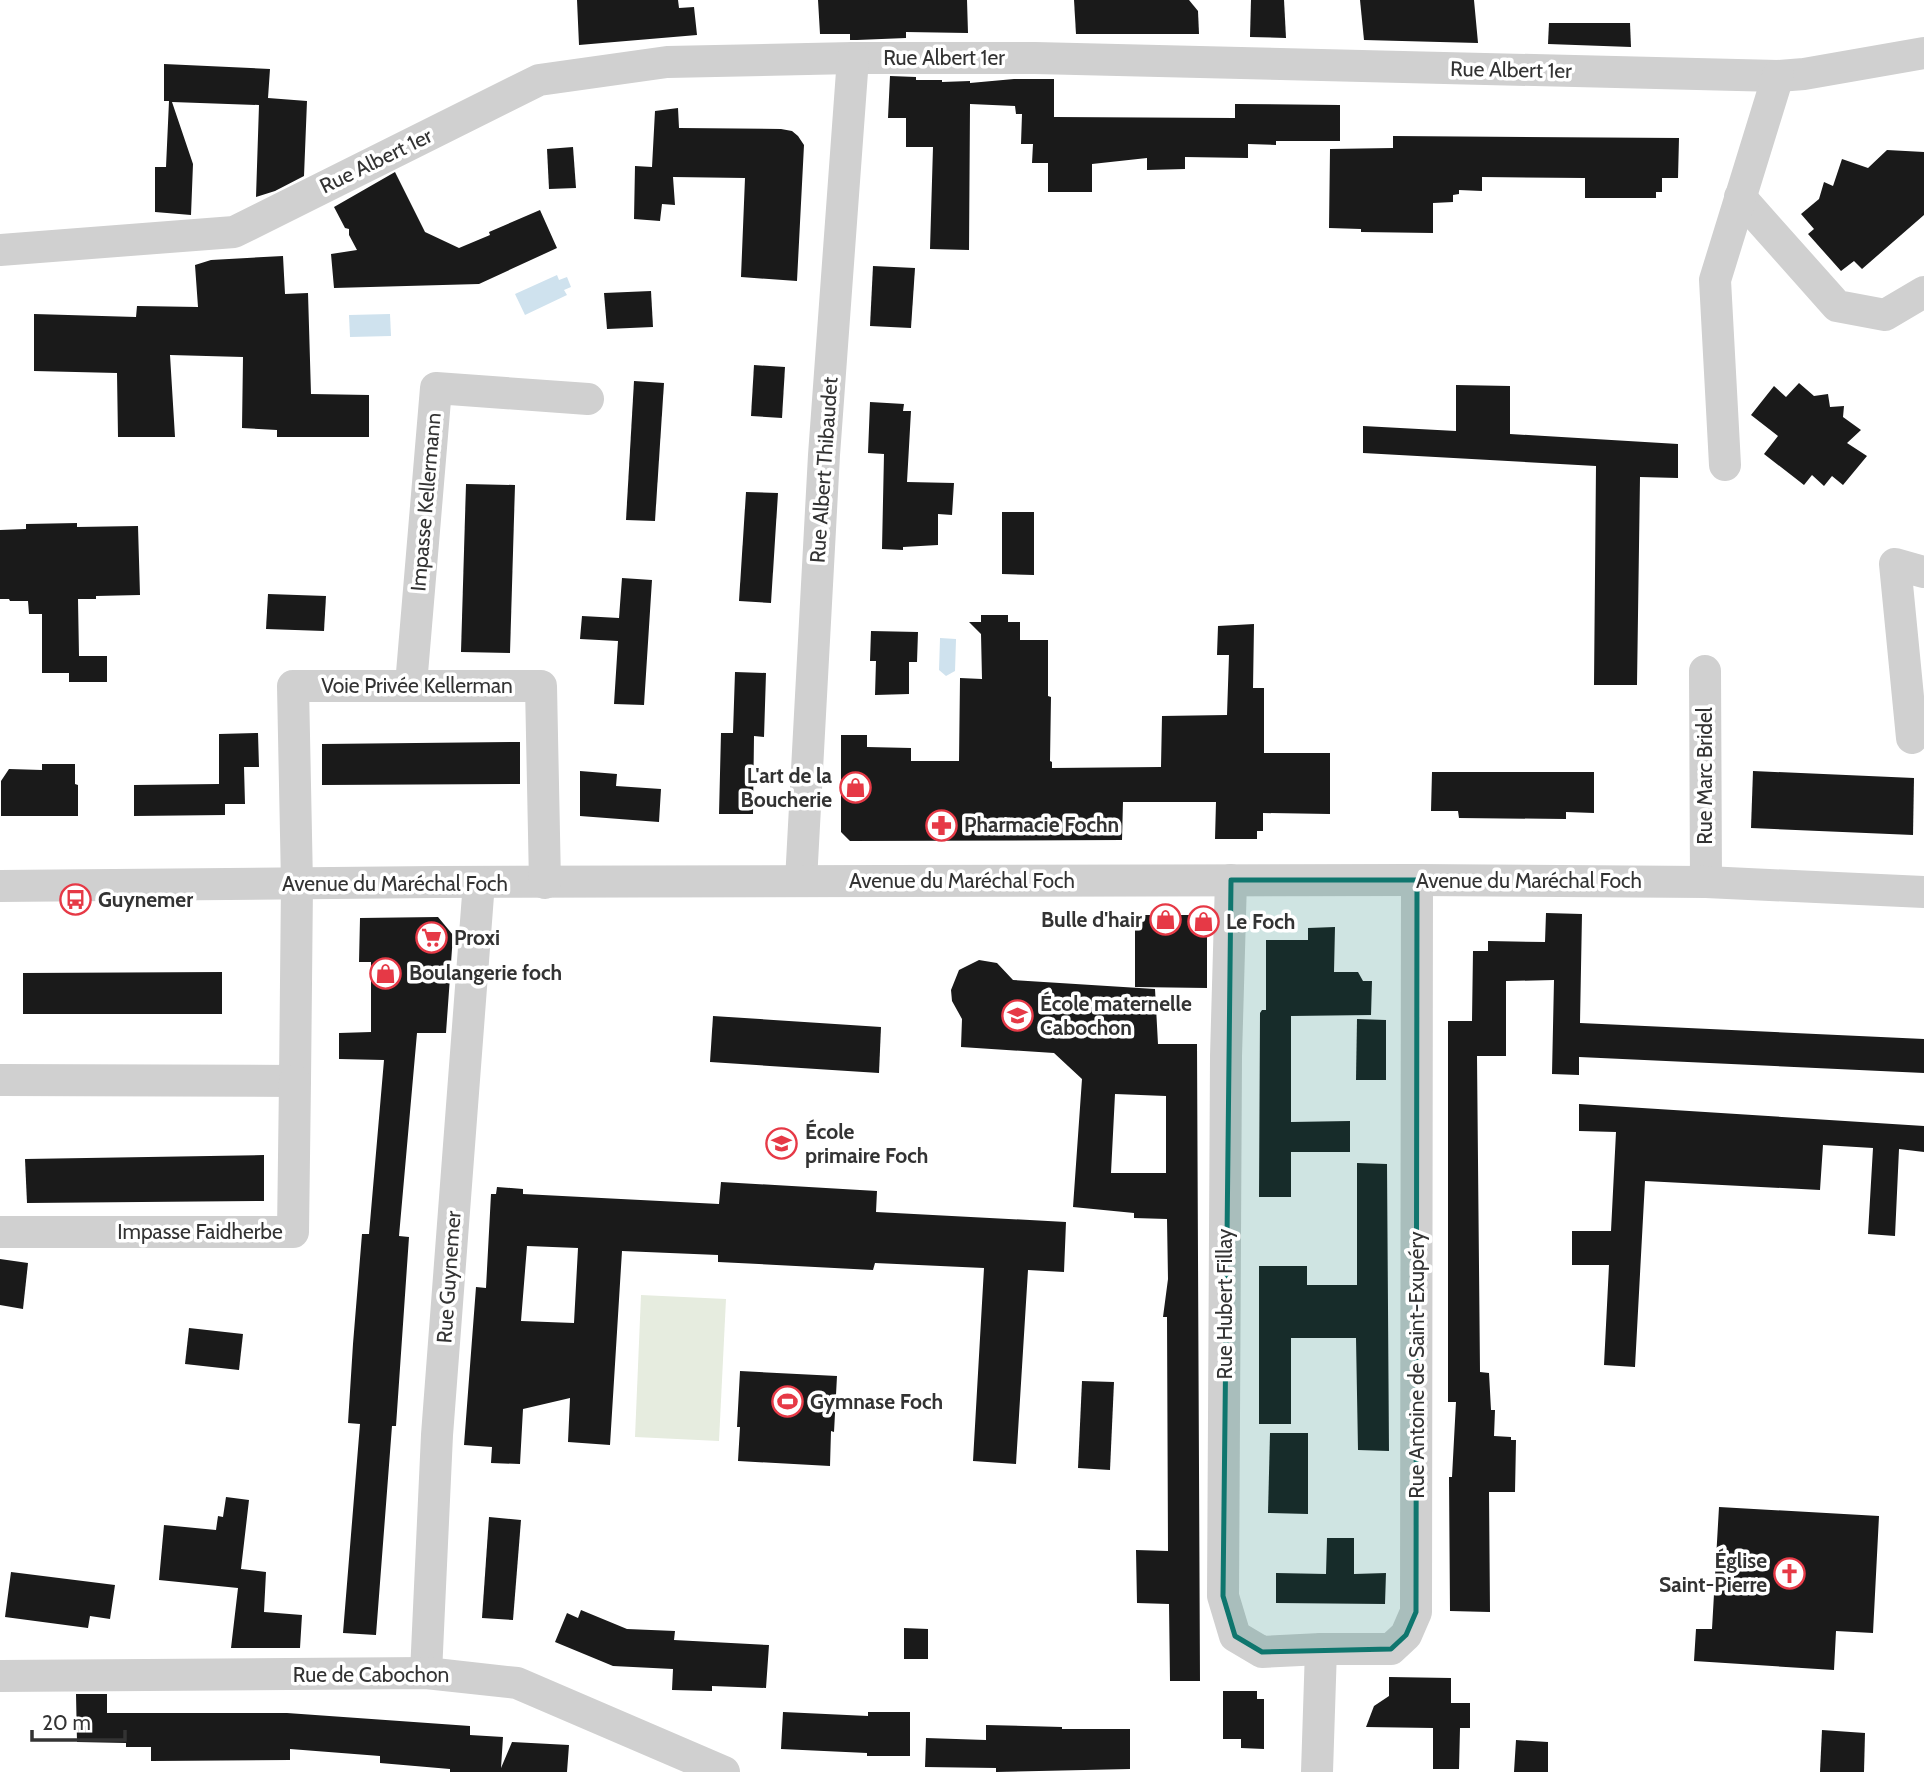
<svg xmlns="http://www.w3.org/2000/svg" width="1924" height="1772" viewBox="0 0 1924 1772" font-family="Cabin,sans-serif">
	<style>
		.green { fill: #e6ecdf }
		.water { fill: #cfe2ee }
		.building { fill: #1a1a1a; fill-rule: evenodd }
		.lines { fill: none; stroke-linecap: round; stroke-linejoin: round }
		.minor { stroke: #d0d0d0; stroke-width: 32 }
		.marked { fill: #0f766e; fill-opacity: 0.2; stroke: #0f766e; stroke-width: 5; stroke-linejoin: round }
		.labels { text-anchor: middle; stroke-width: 7; stroke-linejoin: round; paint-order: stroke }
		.street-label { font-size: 21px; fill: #333; stroke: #fff }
		.poi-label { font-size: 21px; font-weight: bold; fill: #333; stroke: #fff; text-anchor: start }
	</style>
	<rect width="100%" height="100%" fill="#fff"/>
	<polygon class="green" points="641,1295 726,1299 719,1441 635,1437"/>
	<g class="water">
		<polygon points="557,275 559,280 567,277 571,287 564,290 567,295 525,315 515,294"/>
		<polygon points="390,314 391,336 350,337 349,315"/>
		<polygon points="940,638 956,639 955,671 946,676 939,670"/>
	</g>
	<g class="building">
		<polygon points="577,0 678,0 679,8 694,7 697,35 579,45"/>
		<polygon points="818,0 967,0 968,33 906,32 906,38 857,40 850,40 850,34 820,34"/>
		<polygon points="1074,0 1189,0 1198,11 1199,34 1076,34"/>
		<polygon points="1251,0 1284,0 1286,38 1250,37"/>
		<polygon points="1360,0 1474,0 1478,43 1364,40"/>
		<polygon points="1549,23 1630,23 1631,47 1548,44"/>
		<polygon points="164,64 270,69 268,98 307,101 304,176 275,191 256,197 259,105 172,102 193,164 191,215 155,212 155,167 166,167 169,101 164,101"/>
		<polygon points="890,76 916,77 916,80 942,80 942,82 970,81 970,83 1014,79 1054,79 1054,117 1235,118 1235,104 1340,105 1340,141 1276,141 1276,145 1248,144 1248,158 1185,157 1185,169 1147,170 1147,158 1092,164 1092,192 1048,192 1048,163 1032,163 1033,144 1021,144 1022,114 1016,114 1015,106 970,104 969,250 930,249 933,147 906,147 906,118 888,118"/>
		<polygon points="678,108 679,128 781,129 792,131 798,136 804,145 797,281 741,277 745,178 673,177 675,205 662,204 660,221 634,219 635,166 652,167 655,111"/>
		<polygon points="1393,136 1679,138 1678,178 1662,178 1662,192 1656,192 1656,198 1585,198 1585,178 1482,177 1482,191 1459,190 1459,194 1453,195 1453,202 1433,203 1433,233 1361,232 1361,229 1329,228 1330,149 1393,148"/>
		<polygon points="573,147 576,188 549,189 547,149"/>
		<polygon points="1887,150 1924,152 1924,215 1862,269 1854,261 1841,271 1808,234 1814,229 1801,214 1819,199 1824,182 1833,186 1842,159 1868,168"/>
		<polygon points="395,172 425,232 459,248 490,235 489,232 540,210 557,248 479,284 334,288 331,254 357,250 349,235 349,229 345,228 334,207"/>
		<polygon points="283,256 285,294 308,293 311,394 369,395 369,437 277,437 277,430 242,428 243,357 170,355 175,437 118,437 117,373 34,371 34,314 136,317 137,306 198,307 195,265 211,260"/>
		<polygon points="873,266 915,268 911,328 870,326"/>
		<polygon points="651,291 653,327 607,329 604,293"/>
		<polygon points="754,365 785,367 782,418 751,416"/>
		<polygon points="634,381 664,383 655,521 626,520"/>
		<polygon points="1799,383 1814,396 1828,394 1830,407 1844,406 1843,417 1861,430 1847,443 1867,456 1843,485 1832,476 1824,486 1812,475 1804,485 1764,454 1778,436 1751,415 1774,386 1786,397"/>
		<polygon points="1456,385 1510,386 1510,434 1678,444 1678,478 1640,477 1637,685 1594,685 1596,466 1363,453 1363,426 1456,431"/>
		<polygon points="870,402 904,404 903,411 911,411 907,482 954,483 952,515 938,514 938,545 903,547 903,550 882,549 884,454 868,453"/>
		<polygon points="466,484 515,485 510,653 461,652"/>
		<polygon points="746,492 778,493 771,603 739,601"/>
		<polygon points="1002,512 1034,512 1034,575 1002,574"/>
		<polygon points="77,523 77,527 138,526 140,595 96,596 96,599 78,599 79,656 107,656 107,682 69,682 69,673 42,673 42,614 29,614 28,601 10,601 9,599 0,599 0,530 26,529 26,524"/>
		<polygon points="622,578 652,580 644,705 614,704 618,641 580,639 582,616 619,618"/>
		<polygon points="268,594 326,596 324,631 266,629"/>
		<polygon points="981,615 1008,615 1008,622 1020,622 1020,640 1048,640 1048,696 1051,697 1050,761 1052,762 1052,768 1161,767 1162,716 1227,715 1229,655 1217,655 1218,626 1254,624 1253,688 1264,688 1264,753 1330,753 1330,814 1263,813 1263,831 1257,831 1257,839 1215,839 1216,802 1123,802 1122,840 850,841 841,832 841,735 867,735 867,747 911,748 911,761 959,761 960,678 982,679 981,634 969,622 981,622"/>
		<polygon points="871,631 918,632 917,662 909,662 909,694 875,695 876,661 870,661"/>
		<polygon points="735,672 766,673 764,737 754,736 753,814 719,814 721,733 733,733"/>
		<polygon points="258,733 259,767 244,767 245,804 225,804 225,815 134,816 134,785 219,784 219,734"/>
		<polygon points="520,742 520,784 322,785 322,744"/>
		<polygon points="42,764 75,764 75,784 78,785 78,816 1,816 1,781 9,769 42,770"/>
		<polygon points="580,771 617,774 616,786 661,789 659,822 580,816"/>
		<polygon points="1753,771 1914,778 1913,835 1751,828"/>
		<polygon points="1432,772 1594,772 1594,813 1566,812 1566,819 1459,818 1458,811 1431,811"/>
		<polygon points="1546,913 1582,914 1580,1023 1924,1039 1924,1073 1579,1057 1579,1075 1552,1074 1554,980 1506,981 1506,1056 1477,1056 1480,1372 1489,1373 1491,1410 1495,1410 1494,1436 1511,1437 1511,1440 1516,1440 1515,1492 1489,1492 1490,1612 1450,1611 1449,1477 1452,1477 1456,1402 1448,1402 1448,1021 1472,1021 1473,951 1488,951 1488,941 1545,942"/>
		<polygon points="1135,915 1194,915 1207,926 1207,988 1135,987"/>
		<polygon points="438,917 453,935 446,1033 417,1033 399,1236 409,1237 396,1426 392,1426 376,1635 343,1633 360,1424 348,1423 353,1344 362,1234 369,1234 384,1060 339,1059 339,1033 371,1032 371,962 359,962 360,918"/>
		<polygon points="1335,927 1334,972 1358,972 1363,981 1372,981 1371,1015 1291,1016 1291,1122 1350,1121 1350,1152 1291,1152 1291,1197 1259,1197 1260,1013 1262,1010 1266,1010 1266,940 1308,940 1308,928"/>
		<path d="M979,960l18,3 16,17 142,9 3,55h39l3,637h-30l-1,-77 -32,-1 -1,-53 32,1 -1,-234h-4l5,-38 -1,-60 -33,-1v-5l-61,-6 9,-128 -28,-26 -93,-6 1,-28 -10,-18 -1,-11 8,-20zM1115,1094l51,2v77h-55z"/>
		<polygon points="222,972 222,1014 23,1014 23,973"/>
		<polygon points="713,1016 881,1027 879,1073 710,1062"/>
		<polygon points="1357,1019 1386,1020 1386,1080 1356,1080"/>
		<polygon points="1579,1104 1924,1126 1924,1152 1899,1149 1895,1236 1868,1234 1873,1148 1823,1145 1820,1190 1645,1181 1635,1367 1604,1365 1609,1265 1572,1265 1572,1231 1611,1231 1616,1132 1579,1131"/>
		<polygon points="264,1155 264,1201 27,1203 25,1159"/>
		<polygon points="1357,1163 1387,1164 1389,1451 1358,1450 1356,1338 1291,1338 1291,1424 1259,1424 1259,1266 1307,1266 1307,1285 1357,1285"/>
		<path d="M721,1182l156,9 -1,21 190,10 -2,50 -36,-2 -12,194 -43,-3 11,-193 -109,-5 -2,7 -155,-8v-7l-96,-4 -12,194 -42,-3 2,-44 -47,11 -3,55 -29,-1 1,-16 -28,-2 12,-158 10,1 5,-94h5l1,-7 26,2v5l196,10zM527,1246l51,2 -4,75 -53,-2z"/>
		<polygon points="0,1259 28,1263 23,1309 0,1305"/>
		<polygon points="189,1328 243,1334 239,1370 185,1364"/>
		<polygon points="740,1371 837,1376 834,1432 831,1431 830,1466 738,1461 740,1427 737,1427"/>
		<polygon points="1082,1381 1114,1382 1110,1470 1078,1468"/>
		<polygon points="1270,1433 1308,1433 1308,1514 1268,1513"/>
		<polygon points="226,1497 249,1500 241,1569 266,1572 264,1612 302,1615 300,1648 231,1648 238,1588 159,1580 164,1525 216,1530 218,1516 223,1517"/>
		<polygon points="1719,1507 1879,1516 1873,1633 1836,1631 1834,1670 1694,1661 1696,1629 1712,1629"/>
		<polygon points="489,1517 521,1520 513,1620 482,1618"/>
		<polygon points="1327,1538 1354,1538 1354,1574 1386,1573 1385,1604 1276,1603 1276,1573 1326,1574"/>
		<polygon points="11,1572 115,1585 110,1619 90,1616 88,1628 5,1617"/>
		<polygon points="581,1610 627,1629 675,1631 674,1640 769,1645 766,1688 712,1686 712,1691 672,1690 673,1669 613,1666 555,1642 567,1613 578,1618"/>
		<polygon points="904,1628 928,1629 928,1659 904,1659"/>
		<polygon points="1389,1677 1451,1678 1451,1703 1470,1703 1470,1728 1460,1728 1459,1769 1433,1769 1433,1728 1366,1727 1374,1706 1389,1696"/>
		<polygon points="1223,1691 1257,1691 1257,1699 1264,1699 1264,1749 1241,1748 1241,1739 1223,1739"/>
		<polygon points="76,1694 107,1694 107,1713 287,1713 470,1726 470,1735 503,1737 501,1768 512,1742 569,1745 567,1772 450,1772 450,1769 380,1763 380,1756 290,1749 290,1760 151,1761 151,1747 126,1747 126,1743 77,1742"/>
		<polygon points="783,1712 868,1716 868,1712 910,1712 910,1756 867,1756 867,1753 781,1749"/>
		<polygon points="986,1725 1062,1727 1062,1729 1130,1729 1130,1769 996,1772 996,1768 925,1767 926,1738 986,1740"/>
		<polygon points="1822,1730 1865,1733 1864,1772 1820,1772"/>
		<polygon points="1516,1740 1548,1742 1548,1772 1514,1772"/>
	</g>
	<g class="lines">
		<g class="minor">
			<polyline points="1740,197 1837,306 1885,315 1924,292"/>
			<polyline points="0,250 234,232 539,80 667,62 853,58 1035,58 1778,76 1804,74 1924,53"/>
			<polyline points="1725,465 1715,280 1778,76"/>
			<polyline points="1705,671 1706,882"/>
			<polyline points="411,685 436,388 588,399"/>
			<polyline points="1912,738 1895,564 1924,572"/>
			<polyline points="1231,880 1226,1056 1223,1596 1235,1636 1262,1652 1321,1649"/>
			<polyline points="801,881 824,455 853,58"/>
			<polyline points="0,886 436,882 1417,880 1706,882 1924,892"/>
			<polyline points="0,1080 295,1081 297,884 293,686 541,686 545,883"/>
			<polyline points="0,1232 293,1232 295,1081"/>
			<polyline points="426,1673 437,1435 479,882"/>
			<polyline points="0,1676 426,1673 517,1683 724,1772"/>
			<polyline points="1317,1772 1321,1649 1391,1649 1406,1635 1416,1612 1417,880"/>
		</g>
	</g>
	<path class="marked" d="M1231,880h186l-1,732 -10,23 -15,14 -129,3 -27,-16 -12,-40z"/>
	<defs>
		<symbol id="shop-ring" viewBox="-11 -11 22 22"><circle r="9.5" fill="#fff" stroke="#e63946" stroke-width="1.5"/><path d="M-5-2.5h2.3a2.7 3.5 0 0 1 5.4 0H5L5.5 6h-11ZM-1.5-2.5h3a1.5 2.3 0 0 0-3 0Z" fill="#e63946"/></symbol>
		<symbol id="pharmacy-ring" viewBox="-11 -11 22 22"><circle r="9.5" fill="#fff" stroke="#e63946" stroke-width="1.5"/><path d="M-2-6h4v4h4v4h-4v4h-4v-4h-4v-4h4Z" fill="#e63946"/></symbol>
		<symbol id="bus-ring" viewBox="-11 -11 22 22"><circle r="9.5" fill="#fff" stroke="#e63946" stroke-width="1.5"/><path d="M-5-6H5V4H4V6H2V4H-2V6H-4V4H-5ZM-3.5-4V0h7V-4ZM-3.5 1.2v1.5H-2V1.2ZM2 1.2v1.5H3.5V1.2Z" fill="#e63946"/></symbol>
		<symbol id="supermarket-ring" viewBox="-11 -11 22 22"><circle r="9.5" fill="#fff" stroke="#e63946" stroke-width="1.5"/><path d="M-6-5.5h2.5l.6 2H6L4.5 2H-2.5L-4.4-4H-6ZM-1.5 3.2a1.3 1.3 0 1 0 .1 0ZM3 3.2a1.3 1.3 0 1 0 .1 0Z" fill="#e63946"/></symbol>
		<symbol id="school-ring" viewBox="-11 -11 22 22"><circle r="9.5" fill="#fff" stroke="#e63946" stroke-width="1.5"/><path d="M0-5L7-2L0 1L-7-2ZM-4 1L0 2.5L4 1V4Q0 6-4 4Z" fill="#e63946"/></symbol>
		<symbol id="stadium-ring" viewBox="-11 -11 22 22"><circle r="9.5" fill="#fff" stroke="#e63946" stroke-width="1.5"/><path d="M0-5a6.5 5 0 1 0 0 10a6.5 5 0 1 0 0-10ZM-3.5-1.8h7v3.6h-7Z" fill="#e63946"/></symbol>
		<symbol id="church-ring" viewBox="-11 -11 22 22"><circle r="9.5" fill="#fff" stroke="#e63946" stroke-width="1.5"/><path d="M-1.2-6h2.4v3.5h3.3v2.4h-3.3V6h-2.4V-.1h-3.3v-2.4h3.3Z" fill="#e63946"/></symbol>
	</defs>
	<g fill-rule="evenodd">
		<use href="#shop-ring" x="838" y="770" width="35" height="35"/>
		<use href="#pharmacy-ring" x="924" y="808" width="35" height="35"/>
		<use href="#bus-ring" x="58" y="882" width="35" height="35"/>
		<use href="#shop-ring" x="1148" y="902" width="35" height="35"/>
		<use href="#shop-ring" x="1186" y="904" width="35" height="35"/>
		<use href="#supermarket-ring" x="414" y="920" width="35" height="35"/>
		<use href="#shop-ring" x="368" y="956" width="35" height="35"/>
		<use href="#school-ring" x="1000" y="998" width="35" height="35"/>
		<use href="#school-ring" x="764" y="1126" width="35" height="35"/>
		<use href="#stadium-ring" x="770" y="1384" width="35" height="35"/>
		<use href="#church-ring" x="1772" y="1556" width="35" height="35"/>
	</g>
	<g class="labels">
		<g class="street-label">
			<text x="944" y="65">Rue Albert 1er</text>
			<text transform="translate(1511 70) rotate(1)" y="7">Rue Albert 1er</text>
			<text transform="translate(376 161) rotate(-26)" y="7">Rue Albert 1er</text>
			<text transform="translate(824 470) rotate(-86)" y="7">Rue Albert Thibaudet</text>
			<text transform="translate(426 502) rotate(-85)" y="7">Impasse Kellermann</text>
			<text x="417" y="693">Voie Privée Kellerman</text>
			<text transform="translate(1705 776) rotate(-90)" y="7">Rue Marc Bridel</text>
			<text x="962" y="888">Avenue du Maréchal Foch</text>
			<text x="1529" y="888">Avenue du Maréchal Foch</text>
			<text x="395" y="891">Avenue du Maréchal Foch</text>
			<text x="200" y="1239">Impasse Faidherbe</text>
			<text transform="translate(449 1277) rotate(-86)" y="7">Rue Guynemer</text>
			<text transform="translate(1225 1304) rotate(-90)" y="7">Rue Hubert Fillay</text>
			<text transform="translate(1417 1365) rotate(-90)" y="7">Rue Antoine de Saint-Exupéry</text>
			<text x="371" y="1682">Rue de Cabochon</text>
		</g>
		<g class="poi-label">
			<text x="832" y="783" text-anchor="end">L'art de la<tspan x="832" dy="24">Boucherie</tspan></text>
			<text x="964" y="832">Pharmacie Fochn</text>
			<text x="98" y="907">Guynemer</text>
			<text x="1142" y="927" text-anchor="end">Bulle d'hair</text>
			<text x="1226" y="929">Le Foch</text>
			<text x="454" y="945">Proxi</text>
			<text x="409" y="980">Boulangerie foch</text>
			<text x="1040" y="1011">École maternelle<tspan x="1040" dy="24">Cabochon</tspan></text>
			<text x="805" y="1139">École<tspan x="805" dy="24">primaire Foch</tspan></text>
			<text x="810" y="1409">Gymnase Foch</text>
			<text x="1767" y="1568" text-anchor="end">Église<tspan x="1767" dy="24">Saint-Pierre</tspan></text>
		</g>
	</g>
	<path d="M32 1730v10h93v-10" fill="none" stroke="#333333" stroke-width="3.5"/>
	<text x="42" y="1730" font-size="21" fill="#333333" stroke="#ffffff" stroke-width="5" paint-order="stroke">20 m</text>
</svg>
